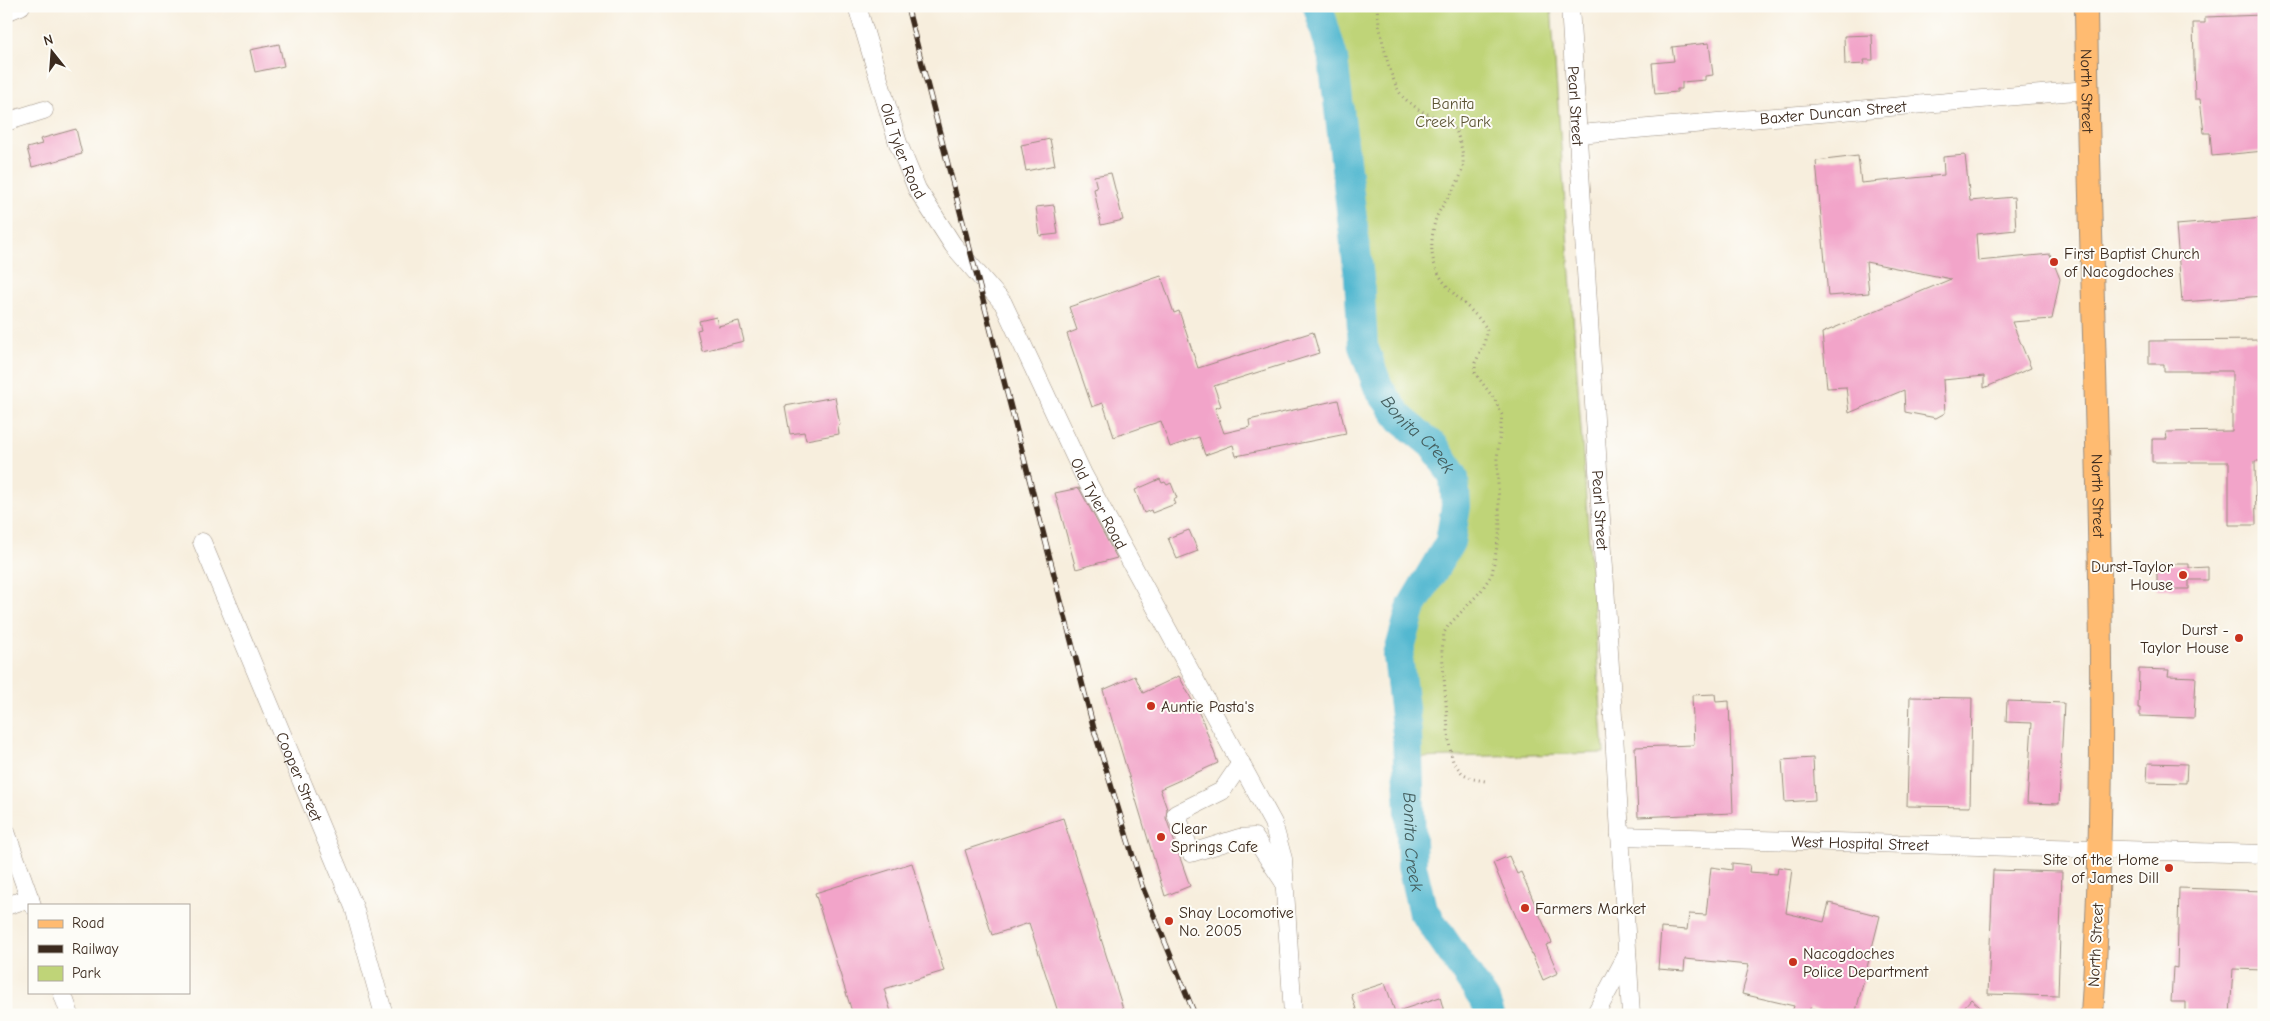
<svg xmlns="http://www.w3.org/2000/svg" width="2270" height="1021" viewBox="0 0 2270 1021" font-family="'Comic Neue',sans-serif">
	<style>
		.green { fill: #bfd478; stroke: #7d7f4b }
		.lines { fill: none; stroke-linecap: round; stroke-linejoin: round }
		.river { stroke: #52b8d0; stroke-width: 30 }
		.building { fill: #f2a4c9 }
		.minor-casing { stroke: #998c7e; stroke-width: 19 }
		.major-casing { stroke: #998c7e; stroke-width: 24 }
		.path { stroke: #998c7e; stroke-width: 3; stroke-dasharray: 1 4; stroke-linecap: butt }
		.minor { stroke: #fff; stroke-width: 18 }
		.major { stroke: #ffbb71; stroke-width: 22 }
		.rail-casing { stroke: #3b2a1e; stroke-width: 5.5 }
		.rail { stroke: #fdfcf7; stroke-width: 4; stroke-dasharray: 11; stroke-linecap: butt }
		.poi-dot { fill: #c8321e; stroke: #fdfcf7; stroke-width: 2 }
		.labels { text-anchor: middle; stroke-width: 4; stroke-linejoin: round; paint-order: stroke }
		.street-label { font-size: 16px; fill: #3b2a1e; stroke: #fdfcf7 }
		.park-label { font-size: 16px; fill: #5c5434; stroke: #fdfcf7 }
		.poi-label { font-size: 16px; fill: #3b2a1e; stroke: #fdfcf7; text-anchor: start }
		.water-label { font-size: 18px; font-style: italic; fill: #435c5c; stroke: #fdfcf7 }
	</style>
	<rect width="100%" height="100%" fill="#fdfcf7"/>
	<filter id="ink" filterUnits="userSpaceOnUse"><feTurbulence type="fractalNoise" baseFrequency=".02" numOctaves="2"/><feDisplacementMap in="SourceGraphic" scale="10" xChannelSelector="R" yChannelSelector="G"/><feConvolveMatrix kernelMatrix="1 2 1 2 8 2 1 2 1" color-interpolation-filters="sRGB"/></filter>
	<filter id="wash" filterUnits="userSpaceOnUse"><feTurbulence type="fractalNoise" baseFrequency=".0096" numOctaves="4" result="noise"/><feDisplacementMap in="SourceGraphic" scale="20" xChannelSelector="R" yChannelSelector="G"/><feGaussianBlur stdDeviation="1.12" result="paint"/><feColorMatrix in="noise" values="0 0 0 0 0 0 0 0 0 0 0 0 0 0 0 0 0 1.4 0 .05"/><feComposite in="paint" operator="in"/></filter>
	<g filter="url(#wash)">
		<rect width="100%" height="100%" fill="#f7eedd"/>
		<polygon class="green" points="1325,6 1551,6 1604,753 1414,758 1401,654 1415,608 1453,544 1461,507 1459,475 1439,443 1404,412 1386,387 1371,345 1341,56"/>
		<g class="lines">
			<path class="river" id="s1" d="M1318,6l15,52 26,219 4,69 16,43 22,30 34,28 19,30 2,29 -6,36 -38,64 -14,50 9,77 5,133 10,43 63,92 5,14"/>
		</g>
		<g id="blocks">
			<g class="building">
				<polygon points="2264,15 2264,151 2212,156 2210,133 2204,133 2200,99 2195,99 2193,23 2205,23 2205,17"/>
				<polygon points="1872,35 1873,60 1864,60 1865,64 1845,65 1844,36"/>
				<polygon points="1709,43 1713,75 1705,76 1705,80 1682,82 1682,89 1677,89 1677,92 1655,94 1652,63 1674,61 1672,47"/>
				<polygon points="279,44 284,66 255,72 250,50"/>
				<polygon points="76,129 82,154 32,167 27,148 42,144 40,139"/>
				<polygon points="1050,139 1055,165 1026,171 1021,145"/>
				<polygon points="1965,155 1970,201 2014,197 2016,230 1976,234 1978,261 2050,254 2060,279 2052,319 2012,322 2031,368 1984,388 1984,376 1943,380 1945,413 1936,418 1905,412 1904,390 1849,413 1846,387 1827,388 1822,333 1951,279 1866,262 1869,293 1828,296 1816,161 1858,156 1861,183 1944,175 1943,157"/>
				<polygon points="1111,173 1123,220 1101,225 1094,189 1097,188 1094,176"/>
				<polygon points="1054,205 1058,234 1040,236 1036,207"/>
				<polygon points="2264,218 2264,296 2182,302 2176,225"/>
				<polygon points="1161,276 1174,313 1179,311 1198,368 1313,332 1319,353 1214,386 1221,406 1215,408 1224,433 1250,427 1249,420 1338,400 1346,434 1236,456 1233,445 1205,455 1199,437 1170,447 1161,421 1114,437 1103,403 1092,407 1067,334 1077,330 1069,307"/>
				<polygon points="716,317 718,326 739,321 744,341 702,351 697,330 701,329 699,321"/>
				<polygon points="2263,340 2264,439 2262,461 2255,461 2256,525 2229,525 2229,462 2152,462 2152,439 2167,439 2166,432 2232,431 2232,371 2164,371 2164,364 2149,364 2149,341"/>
				<polygon points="835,397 840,425 838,426 839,434 806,440 804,432 790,434 785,406"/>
				<polygon points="1160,479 1162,483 1165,482 1167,485 1171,483 1177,498 1173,500 1175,504 1152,513 1151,510 1144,513 1135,490"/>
				<polygon points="1079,488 1117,558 1076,569 1055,493"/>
				<polygon points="1189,530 1198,551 1177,559 1168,538"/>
				<polygon points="2157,564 2189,564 2189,568 2208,567 2208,580 2189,580 2189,589 2157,589"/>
				<polygon points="2139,669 2169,670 2168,676 2196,677 2194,718 2140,716 2140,708 2138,708"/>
				<polygon points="1135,676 1143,693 1179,676 1202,719 1218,763 1160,789 1167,809 1166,818 1190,886 1165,896 1103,690"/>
				<polygon points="1715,694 1716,702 1729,701 1733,813 1638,817 1635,747 1694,745 1692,695"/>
				<polygon points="1910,697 1972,698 1970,807 1907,806"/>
				<polygon points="2007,701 2064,703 2059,804 2027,803 2032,723 2006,722"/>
				<polygon points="1813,758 1815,800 1785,802 1782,760"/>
				<polygon points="2148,763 2187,764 2186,783 2147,782"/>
				<polygon points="1063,818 1125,1015 1059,1015 1029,923 992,935 965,850"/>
				<polygon points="1509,856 1517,874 1521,872 1552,943 1546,945 1558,973 1543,980 1493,863"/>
				<polygon points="912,863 944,971 884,989 892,1015 853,1015 815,893"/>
				<polygon points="1732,863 1750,865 1749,872 1777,874 1778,867 1792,869 1786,913 1824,922 1829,903 1880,916 1855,1015 1837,1015 1810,1008 1808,1015 1802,1015 1792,1012 1794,1006 1742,994 1749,965 1685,959 1684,971 1658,969 1661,928 1687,930 1689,914 1706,915 1711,867 1732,870"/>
				<polygon points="1993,870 2062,872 2058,996 1988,994"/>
				<polygon points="2179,888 2264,891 2264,970 2233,969 2230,1015 2186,1015 2186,1002 2171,1002 2173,967 2177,968"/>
				<polygon points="1385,983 1395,1012 1440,997 1445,1015 1358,1015 1351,994"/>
				<polygon points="1971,999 1989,1015 1957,1015"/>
			</g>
		</g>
	</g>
	<g filter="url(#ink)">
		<use href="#blocks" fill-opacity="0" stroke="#998c7e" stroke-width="1"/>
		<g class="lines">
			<defs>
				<g id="minor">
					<path id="s2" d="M857,6l41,137 19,46 36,56 50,58 80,171 190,349 10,36 10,156"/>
					<path id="s3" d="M1570,6l61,1009"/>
					<polyline points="6,12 21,6"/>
					<polyline points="6,122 44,110"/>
					<path id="s4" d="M1579,134l508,-44"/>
					<path id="s5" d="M202,542l152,365 30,108"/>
					<polyline points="1241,763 1222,791 1176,814 1191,853 1239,838 1254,837 1284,882"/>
					<polyline points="6,832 32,905"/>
					<path id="s6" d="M1620,836l644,18"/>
					<polyline points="6,906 30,898"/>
					<polyline points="62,992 70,1015"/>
					<polyline points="1595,1015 1627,955"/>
				</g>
				<g id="major">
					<path id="s7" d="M2086,6c4,336 28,673 6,1009"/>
				</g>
			</defs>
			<use href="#minor" class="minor-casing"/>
			<use href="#major" class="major-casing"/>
			<path class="path" d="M1377,6c1,20 13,77 26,91 4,4 10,8 15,12 11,7 31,12 39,24 1,3 2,7 3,10 11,34 -10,46 -23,73 -4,8 -6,28 -5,37 4,35 38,50 55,76l-3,16 -9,18v10l20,27 7,15 -5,44 3,71 -8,44 -11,17 -33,35 -4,7 -2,18 7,92 4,19 9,11 11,6 12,2"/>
			<use href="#minor" class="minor"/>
			<use href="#major" class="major"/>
			<defs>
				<polyline id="rail" points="907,6 1095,733 1142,886 1195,1015"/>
			</defs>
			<use href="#rail" class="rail-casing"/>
			<use href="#rail" class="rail"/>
		</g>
	</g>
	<g class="poi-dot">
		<circle cx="2054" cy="262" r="5"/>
		<circle cx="2183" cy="575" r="5"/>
		<circle cx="2239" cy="638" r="5"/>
		<circle cx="1151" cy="706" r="5"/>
		<circle cx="1161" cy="837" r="5"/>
		<circle cx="2169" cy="868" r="5"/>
		<circle cx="1525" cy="908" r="5"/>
		<circle cx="1169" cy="921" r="5"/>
		<circle cx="1793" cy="962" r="5"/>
	</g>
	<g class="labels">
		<g class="street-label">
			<text dy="6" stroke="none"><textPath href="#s7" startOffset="85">North Street</textPath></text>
			<text dy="6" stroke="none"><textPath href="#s3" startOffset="100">Pearl Street</textPath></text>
			<text dy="6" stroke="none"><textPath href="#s4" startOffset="255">Baxter Duncan Street</textPath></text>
			<text dy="6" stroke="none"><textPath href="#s2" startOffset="152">Old Tyler Road</textPath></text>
			<text dy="6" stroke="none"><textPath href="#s7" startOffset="490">North Street</textPath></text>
			<text dy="6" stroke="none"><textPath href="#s2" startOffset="558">Old Tyler Road</textPath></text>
			<text dy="6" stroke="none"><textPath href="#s3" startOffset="505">Pearl Street</textPath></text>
			<text dy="6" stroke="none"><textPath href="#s5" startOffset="254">Cooper Street</textPath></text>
			<text dy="6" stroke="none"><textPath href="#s6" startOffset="240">West Hospital Street</textPath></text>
			<text transform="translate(2095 945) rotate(-87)" y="6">North Street</text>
		</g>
		<g class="park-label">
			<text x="1453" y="109">Banita<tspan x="1453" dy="18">Creek Park</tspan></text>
		</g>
		<g class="poi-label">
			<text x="2064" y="259">First Baptist Church<tspan x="2064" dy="18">of Nacogdoches</tspan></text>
			<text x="2173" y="572" text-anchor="end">Durst-Taylor<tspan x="2173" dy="18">House</tspan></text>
			<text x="2229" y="635" text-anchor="end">Durst -<tspan x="2229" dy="18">Taylor House</tspan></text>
			<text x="1161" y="712">Auntie Pasta's</text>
			<text x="1171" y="834">Clear<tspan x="1171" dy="18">Springs Cafe</tspan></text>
			<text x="2159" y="865" text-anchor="end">Site of the Home<tspan x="2159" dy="18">of James Dill</tspan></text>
			<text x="1535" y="914">Farmers Market</text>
			<text x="1179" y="918">Shay Locomotive<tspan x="1179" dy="18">No. 2005</tspan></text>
			<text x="1803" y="959">Nacogdoches<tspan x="1803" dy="18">Police Department</tspan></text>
		</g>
		<g class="water-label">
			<text dy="6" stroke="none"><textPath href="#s1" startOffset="450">Bonita Creek</textPath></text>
			<text dy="6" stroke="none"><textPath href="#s1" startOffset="885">Bonita Creek</textPath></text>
		</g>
	</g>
	<rect width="2270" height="1021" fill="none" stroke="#fdfcf7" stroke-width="25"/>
	<rect x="28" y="904" width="162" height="90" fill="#fdfcf7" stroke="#afa8a0"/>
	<rect x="38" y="920" width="25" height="8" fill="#ffbb71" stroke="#afa8a0"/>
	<text x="72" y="928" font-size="15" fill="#3b2a1e">Road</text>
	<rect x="38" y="945" width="25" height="8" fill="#3b2a1e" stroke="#afa8a0"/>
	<text x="72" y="954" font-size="15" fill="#3b2a1e">Railway</text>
	<rect x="38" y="966" width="25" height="15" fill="#bfd478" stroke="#afa8a0"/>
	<text x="72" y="978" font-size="15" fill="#3b2a1e">Park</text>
	<g transform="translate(52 52) rotate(343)" stroke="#fdfcf7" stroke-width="4" paint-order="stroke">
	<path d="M0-4L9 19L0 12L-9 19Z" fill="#3b2a1e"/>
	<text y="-8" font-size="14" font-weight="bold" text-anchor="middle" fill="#3b2a1e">N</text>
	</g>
</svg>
